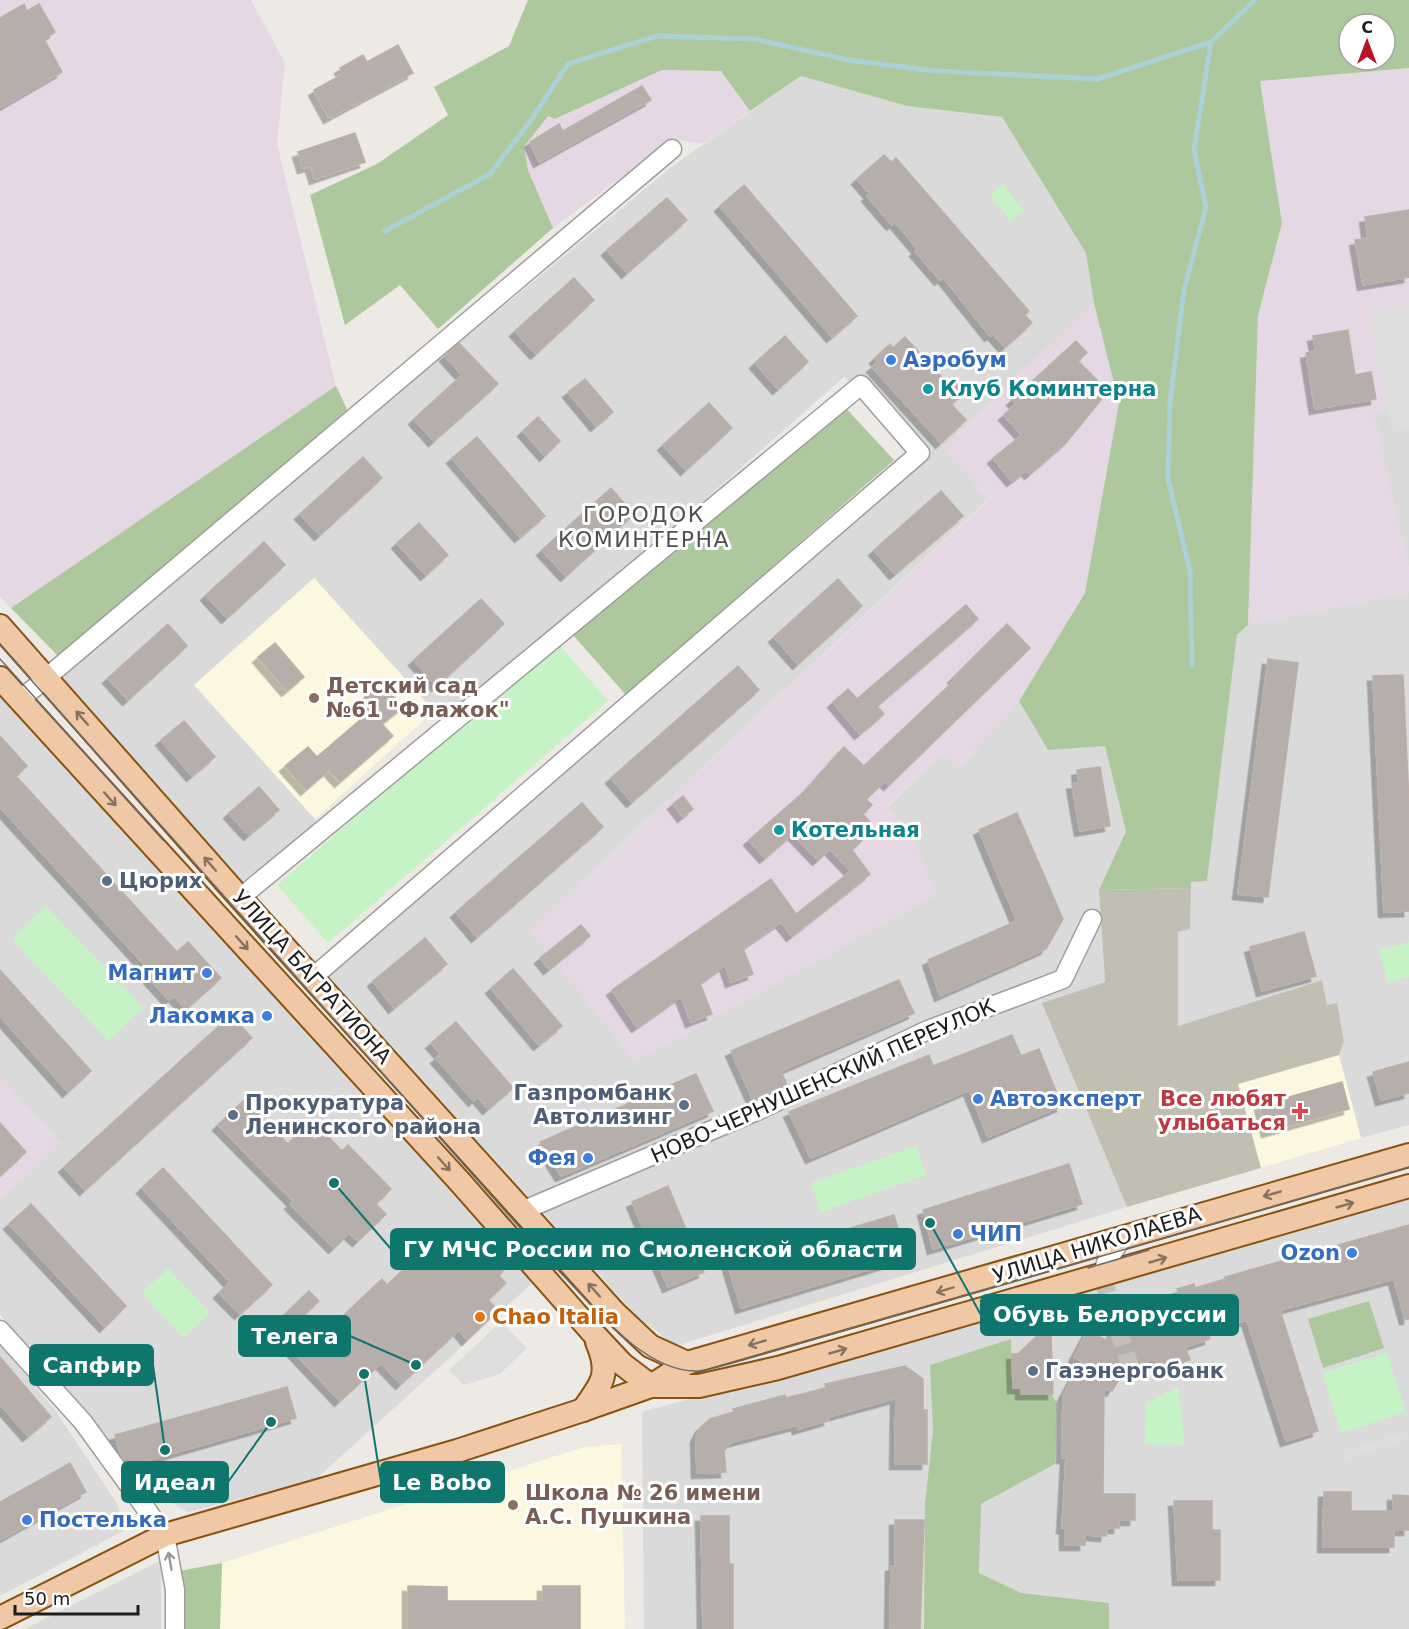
<svg xmlns="http://www.w3.org/2000/svg" width="1409" height="1629" viewBox="0 0 1409 1629" font-family="'DejaVu Sans',sans-serif">
	<style>
		.residential { fill: #dbdada }
		.industrial { fill: #e6d7e4 }
		.education { fill: #fbf8df }
		.construction { fill: #c1bfb1 }
		.forest { fill: #aec89d; fill-rule: evenodd }
		.park { fill: #c6f3c5 }
		.parking { fill: #ddd }
		.lines { fill: none; stroke-linecap: round; stroke-linejoin: round }
		.stream { stroke: #a9d1d6; stroke-width: 5 }
		.building { fill: #b6aeaa; stroke: #bdafa8; stroke-width: 1.5; filter: url(#shadow) }
		.minor-tunnel { stroke: #c3c0bc; stroke-width: 18; stroke-dasharray: 18 9; stroke-linecap: butt }
		.minor-casing { stroke: #9e9e9e; stroke-width: 21 }
		.major-casing { stroke: #865310; stroke-width: 26 }
		.minor { stroke: #fff; stroke-width: 18 }
		.major { stroke: #f1c8a5; stroke-width: 22 }
		.tram { stroke: #6b6b6b; stroke-width: 1.5 }
		.oneway { stroke: #877261 }
		.oneway2 { stroke: #999 }
		.shop-dot { fill: #3f7fe0; stroke: #fff; stroke-width: 2 }
		.culture-dot { fill: #0f9aa8; stroke: #fff; stroke-width: 2 }
		.education-dot { fill: #8d6e63; stroke: #fff; stroke-width: 2 }
		.service-dot { fill: #5c6f8a; stroke: #fff; stroke-width: 2 }
		.health-dot { fill: #e0444e; stroke: #fff; stroke-width: 2 }
		.food-dot { fill: #e8710a; stroke: #fff; stroke-width: 2 }
		.labels { text-anchor: middle; stroke-width: 6; stroke-linejoin: round; paint-order: stroke }
		.shop-label { font-size: 21px; font-weight: bold; fill: #366cbe; stroke: #fff; text-anchor: start }
		.culture-label { font-size: 21px; font-weight: bold; fill: #0d838f; stroke: #fff; text-anchor: start }
		.education-label { font-size: 21px; font-weight: bold; fill: #785e54; stroke: #fff; text-anchor: start }
		.service-label { font-size: 21px; font-weight: bold; fill: #4e5e75; stroke: #fff; text-anchor: start }
		.street-label { font-size: 21px; fill: #1d1d1d; stroke: #fff }
		.health-label { font-size: 21px; font-weight: bold; fill: #be3a42; stroke: #fff; text-anchor: end }
		.food-label { font-size: 21px; font-weight: bold; fill: #c56008; stroke: #fff; text-anchor: start }
		.neighbourhood-label { font-size: 22px; letter-spacing: 1.5px; fill: #505050; stroke: #fff }
		.leader { fill: none; stroke: #0f766e; stroke-width: 2 }
		.callout-dot { fill: #0f766e; stroke: #fff; stroke-width: 2 }
		.callout { fill: #0f766e; stroke: #0f766e; stroke-width: 2 }
		.callout-label { font-size: 22px; text-anchor: middle; font-weight: bold; fill: #fff }
	</style>
	<defs>
		<filter id="shadow"><feDropShadow dx="-5.5" dy="5.5" stdDeviation="0" flood-color="#0004"/></filter>
	</defs>
	<rect width="100%" height="100%" fill="#ede9e4"/>
	<g class="residential">
		<polygon points="801,76 907,106 1002,117 1087,253 1094,303 944,447 988,499 530,930 635,1062 910,831 886,808 942,754 959,768 1019,701 1048,750 1105,745 1126,831 1099,890 1105,982 1043,1003 1127,1207 675,1346 637,1316 322,970 926,459 844,377 450,724 434,711 314,578 195,685 315,819 318,827 245,889 56,677 674,165"/>
		<polygon points="1388,409 1393,431 1409,428 1409,569 1373,412"/>
		<polygon points="1409,593 1409,1125 1361,1138 1339,1055 1344,1041 1337,1004 1327,1005 1322,980 1178,1026 1178,932 1190,929 1191,882 1207,880 1237,635 1248,625"/>
		<polygon points="0,680 541,1275 316,1479 188,1512 109,1467 0,1314 0,1199 61,1144 0,1077"/>
		<polygon points="1409,1198 1409,1629 644,1629 642,1412"/>
		<polygon points="0,1345 55,1410 118,1505 123,1531 0,1596"/>
		<polygon points="161,1560 161,1629 25,1629"/>
	</g>
	<g class="industrial">
		<polygon points="0,0 251,0 285,63 277,144 336,386 11,608 0,597"/>
		<polygon points="1409,68 1409,305 1368,312 1388,409 1374,412 1409,569 1409,593 1248,625 1258,316 1282,223 1260,80"/>
		<polygon points="662,70 721,71 750,111 703,144 673,139 553,228 528,170 524,147 549,115 556,119"/>
		<polygon points="1094,303 1120,403 1085,593 1019,701 959,768 942,754 886,807 910,831 937,895 635,1062 530,930 988,500 943,448"/>
		<polygon points="0,1077 61,1144 0,1199"/>
	</g>
	<g class="education">
		<polygon points="314,578 434,711 315,819 194,685"/>
		<polygon points="1339,1055 1361,1138 1261,1168 1238,1084"/>
		<polygon points="621,1444 625,1629 220,1629 222,1563 584,1447"/>
	</g>
	<polygon class="construction" points="1191,888 1190,929 1178,932 1178,1026 1322,980 1327,1005 1337,1003 1344,1041 1339,1055 1238,1084 1261,1168 1127,1207 1042,1003 1105,982 1099,890"/>
	<g class="forest">
		<path d="M528,0h881v68l-149,13 22,142 -24,93 -10,309 -11,10 -30,246 -16,1v6l-92,2 27,-59 -21,-85 -57,4 -29,-49 66,-108 34,-190 -25,-100 -8,-50 -84,-136 -95,-11 -106,-30 -51,35 -29,-40 -59,-1 -107,49 -7,-3 -24,31 4,23 25,58 -115,101 -38,-44 -55,40 -35,-130 67,-31 71,-49 -14,-28 75,-41zM1349,24h36v36h-36z"/>
		<polygon points="336,386 351,418 58,656 11,608"/>
		<polygon points="842,404 894,460 626,695 573,635"/>
		<polygon points="1369,1301 1384,1348 1323,1368 1308,1319"/>
		<polygon points="1011,1339 1012,1389 1020,1389 1020,1395 1051,1394 1057,1403 1055,1464 981,1504 979,1573 1021,1593 1109,1603 1109,1629 924,1629 925,1504 933,1431 930,1365"/>
		<polygon points="222,1563 220,1629 181,1629 179,1571"/>
	</g>
	<g class="park">
		<polygon points="1003,184 1023,211 1010,221 990,194"/>
		<polygon points="557,642 608,701 328,943 277,885"/>
		<polygon points="46,906 143,1008 108,1041 12,939"/>
		<polygon points="1409,942 1409,977 1388,983 1379,950"/>
		<polygon points="916,1146 926,1175 821,1212 811,1183"/>
		<polygon points="168,1268 210,1313 184,1338 142,1293"/>
		<polygon points="1387,1353 1406,1412 1341,1433 1322,1373"/>
		<polygon points="1178,1387 1185,1445 1145,1444 1146,1403"/>
	</g>
	<g class="parking">
		<polygon points="1409,305 1409,428 1392,431 1368,312"/>
		<polygon points="501,1322 527,1348 500,1374 464,1385 449,1370"/>
		<polygon points="1407,1431 1409,1440 1345,1460 1343,1451"/>
	</g>
	<g class="lines">
		<g class="stream">
			<polyline points="385,231 490,174 531,120 568,64 657,36 754,39 849,60 936,71 1097,79 1211,42 1255,0"/>
			<polyline points="1192,665 1190,571 1168,479 1170,403 1184,290 1206,207 1194,150 1211,42"/>
		</g>
	</g>
	<g class="building">
		<polygon points="24,4 27,11 39,4 55,32 44,39 62,72 0,108 0,18"/>
		<polygon points="398,45 413,73 329,118 314,90 343,74 340,68 363,55 367,62"/>
		<polygon points="642,86 651,100 539,162 530,142 559,124 563,131"/>
		<polygon points="355,133 365,162 315,179 311,166 303,168 298,152"/>
		<polygon points="884,155 891,162 896,158 1029,311 1025,315 1032,323 1005,347 993,334 990,336 943,277 940,280 915,251 918,249 895,222 892,225 867,196 870,194 857,179"/>
		<polygon points="744,185 857,316 832,337 720,206"/>
		<polygon points="667,198 687,220 627,273 607,250"/>
		<polygon points="1409,210 1409,277 1363,285 1355,240 1368,238 1365,217"/>
		<polygon points="574,278 594,300 536,354 515,331"/>
		<polygon points="1348,330 1355,375 1371,372 1376,399 1315,409 1306,353 1316,351 1313,336"/>
		<polygon points="785,336 808,362 778,389 755,363"/>
		<polygon points="905,337 951,387 958,381 966,391 951,404 966,420 941,443 872,367 878,362 875,358 890,344 893,348"/>
		<polygon points="1076,341 1087,353 1078,361 1108,391 1066,443 1030,474 1027,470 1012,481 993,458 1022,435 1004,415 1016,404 1012,400"/>
		<polygon points="459,343 498,384 434,441 414,419 462,375 445,356"/>
		<polygon points="585,379 613,412 596,426 568,392"/>
		<polygon points="709,403 732,428 686,470 663,445"/>
		<polygon points="538,417 560,441 545,456 523,431"/>
		<polygon points="477,437 545,516 520,537 452,458"/>
		<polygon points="363,457 382,478 320,535 300,514"/>
		<polygon points="611,488 634,514 566,576 542,550"/>
		<polygon points="941,491 963,516 895,574 874,550"/>
		<polygon points="419,523 448,555 426,575 397,543"/>
		<polygon points="264,542 285,565 227,618 206,595"/>
		<polygon points="838,579 862,606 798,664 774,637"/>
		<polygon points="481,599 504,624 437,686 414,660"/>
		<polygon points="966,605 978,619 877,706 884,714 860,734 833,702 848,689 857,699"/>
		<polygon points="168,624 187,646 128,700 108,678"/>
		<polygon points="1007,624 1030,648 889,785 885,781 866,799 872,805 863,814 872,824 862,834 865,837 852,850 870,874 792,936 781,922 743,948 753,974 731,982 725,965 700,983 712,1014 691,1022 681,996 637,1027 612,990 771,879 796,914 851,871 830,849 818,860 793,834 765,858 749,840 806,790 844,747 864,766 955,680 953,678"/>
		<polygon points="275,643 304,677 287,691 258,657"/>
		<polygon points="1268,659 1298,663 1268,897 1238,894"/>
		<polygon points="738,666 759,690 632,802 611,778"/>
		<polygon points="1403,675 1409,803 1409,911 1384,912 1373,676"/>
		<polygon points="381,683 403,707 382,724 393,736 340,782 329,770 306,790 285,766 308,747 317,757 368,713 359,702"/>
		<polygon points="184,721 215,757 192,776 161,740"/>
		<polygon points="0,736 27,766 16,776 177,952 188,942 221,978 186,1009 174,996 169,1000 149,978 153,974 0,807"/>
		<polygon points="1100,767 1110,826 1080,831 1072,784 1079,783 1077,770"/>
		<polygon points="259,787 279,810 249,835 229,813"/>
		<polygon points="683,796 693,809 683,817 673,804"/>
		<polygon points="582,803 603,827 477,937 456,912"/>
		<polygon points="1017,813 1063,919 1046,949 940,996 928,960 1017,921 979,830"/>
		<polygon points="581,925 590,936 549,969 540,958"/>
		<polygon points="1304,932 1316,976 1262,991 1250,947"/>
		<polygon points="425,938 447,964 394,1008 373,981"/>
		<polygon points="513,969 562,1026 539,1045 491,988"/>
		<polygon points="0,970 91,1071 68,1092 0,1016"/>
		<polygon points="899,980 914,1013 781,1071 787,1085 753,1100 731,1051"/>
		<polygon points="231,1015 252,1038 85,1190 64,1167"/>
		<polygon points="456,1022 513,1088 488,1109 478,1097 474,1101 436,1058 441,1054 431,1043"/>
		<polygon points="1012,1035 1021,1056 1039,1049 1062,1106 988,1137 969,1090 811,1158 789,1112 929,1055 933,1066"/>
		<polygon points="1409,1062 1409,1093 1381,1100 1373,1072"/>
		<polygon points="696,1074 713,1111 561,1176 540,1142"/>
		<polygon points="1342,1082 1349,1109 1267,1132 1260,1105"/>
		<polygon points="244,1100 288,1144 303,1129 315,1140 324,1132 342,1151 348,1145 391,1189 376,1204 386,1214 358,1241 349,1233 334,1248 290,1204 293,1201 218,1125"/>
		<polygon points="0,1123 26,1152 0,1176"/>
		<polygon points="1069,1164 1082,1204 933,1249 923,1210"/>
		<polygon points="163,1168 272,1285 240,1314 219,1293 230,1282 142,1188"/>
		<polygon points="668,1186 704,1272 668,1287 632,1202"/>
		<polygon points="31,1204 126,1306 105,1327 9,1224"/>
		<polygon points="894,1215 907,1258 741,1308 728,1265"/>
		<polygon points="1409,1225 1409,1319 1405,1319 1394,1279 1280,1310 1318,1431 1286,1441 1247,1320 1208,1331 1210,1339 1185,1347 1190,1360 1158,1368 1155,1359 1126,1368 1112,1391 1104,1388 1103,1494 1135,1494 1135,1520 1119,1520 1119,1528 1107,1528 1106,1536 1085,1535 1085,1545 1065,1545 1065,1528 1062,1528 1066,1458 1062,1458 1063,1396 1082,1361 1074,1357 1088,1331 1108,1341 1114,1330 1155,1317 1153,1310 1181,1299 1177,1289 1194,1284 1195,1288 1225,1279 1225,1277"/>
		<polygon points="471,1232 481,1241 477,1245 503,1271 499,1276 506,1283 488,1300 498,1310 467,1340 459,1330 401,1384 381,1363 340,1401 286,1344 296,1335 281,1318 309,1291 319,1301 304,1315 323,1335 382,1279 387,1285 434,1241 447,1256"/>
		<polygon points="1037,1336 1051,1336 1053,1394 1021,1394 1021,1388 1013,1388 1012,1354 1018,1354"/>
		<polygon points="0,1357 51,1417 28,1436 0,1404"/>
		<polygon points="905,1366 923,1379 923,1410 927,1410 927,1464 895,1464 896,1398 828,1417 829,1420 798,1429 797,1425 732,1442 724,1450 726,1472 697,1473 696,1437 701,1427 710,1419 734,1412 733,1409 785,1395 786,1398 826,1388 825,1384"/>
		<polygon points="287,1387 296,1418 129,1466 121,1455 115,1435"/>
		<polygon points="70,1463 86,1492 0,1540 0,1502"/>
		<polygon points="1324,1492 1351,1492 1351,1511 1393,1511 1393,1495 1409,1496 1409,1530 1394,1530 1394,1547 1323,1547"/>
		<polygon points="1174,1501 1212,1501 1212,1530 1220,1530 1220,1580 1178,1580"/>
		<polygon points="701,1516 729,1516 729,1564 733,1564 733,1629 703,1629"/>
		<polygon points="895,1520 924,1520 920,1629 890,1629 891,1566 895,1566"/>
		<polygon points="408,1586 447,1587 447,1601 543,1601 543,1586 580,1586 580,1629 408,1629"/>
	</g>
	<g class="lines">
		<polyline class="minor-tunnel" points="1102,1276 1133,1377"/>
		<defs>
			<g id="minor">
				<polyline points="20,700 672,149"/>
				<polyline points="240,898 861,385 920,453 312,978"/>
				<polyline points="522,1211 759,1110 928,1030 1063,979 1092,919"/>
				<polyline points="1102,1276 1106,1263 1122,1238"/>
				<polyline points="0,1330 83,1422 165,1535 175,1590 175,1629"/>
			</g>
			<g id="major">
				<polyline points="0,626 240,898 615,1313 650,1346 687,1363"/>
				<polyline points="0,678 460,1182 593,1333 622,1364 651,1386"/>
				<polyline points="651,1386 699,1386 778,1368 1409,1186"/>
				<path d="M583,1410c19,-27 28,-35 14,-68"/>
				<polyline points="0,1618 165,1535 457,1451 583,1410 651,1386 687,1363 1409,1155"/>
			</g>
		</defs>
		<use href="#minor" class="minor-casing"/>
		<use href="#major" class="major-casing"/>
		<use href="#minor" class="minor"/>
		<use href="#major" class="major"/>
		<g class="tram">
			<path d="M0,645l555,622c36,36 87,105 142,104 10,0 22,-5 32,-7l680,-197"/>
			<polyline points="0,659 163,840"/>
			<polyline points="1088,1268 1149,1250"/>
		</g>
	</g>
	<defs><path id="oneway-shaft" d="M-6 0H5M1.5-3L5.5 0L1.5 3" fill="none" stroke-width="1.6" stroke-linecap="round" stroke-linejoin="round" transform="scale(1.5)"/></defs>
	<g class="oneway">
		<use href="#oneway-shaft" transform="translate(82 718) rotate(-131)"/>
		<use href="#oneway-shaft" transform="translate(110 799) rotate(48)"/>
		<use href="#oneway-shaft" transform="translate(210 864) rotate(-131)"/>
		<use href="#oneway-shaft" transform="translate(242 943) rotate(48)"/>
		<use href="#oneway-shaft" transform="translate(444 1164) rotate(48)"/>
		<use href="#oneway-shaft" transform="translate(1272 1194) rotate(164)"/>
		<use href="#oneway-shaft" transform="translate(1345 1205) rotate(-16)"/>
		<use href="#oneway-shaft" transform="translate(1158 1260) rotate(-16)"/>
		<use href="#oneway-shaft" transform="translate(594 1290) rotate(-132)"/>
		<use href="#oneway-shaft" transform="translate(945 1290) rotate(163)"/>
		<use href="#oneway-shaft" transform="translate(757 1343) rotate(164)"/>
		<use href="#oneway-shaft" transform="translate(838 1351) rotate(-16)"/>
	</g>
	<use class="oneway2" href="#oneway-shaft" transform="translate(170 1561) rotate(-100)"/>
	<g class="shop-dot">
		<circle cx="891" cy="360" r="6"/>
		<circle cx="207" cy="973" r="6"/>
		<circle cx="267" cy="1016" r="6"/>
		<circle cx="978" cy="1099" r="6"/>
		<circle cx="588" cy="1158" r="6"/>
		<circle cx="958" cy="1234" r="6"/>
		<circle cx="1352" cy="1253" r="6"/>
		<circle cx="27" cy="1520" r="6"/>
	</g>
	<g class="culture-dot">
		<circle cx="928" cy="389" r="6"/>
		<circle cx="779" cy="830" r="6"/>
	</g>
	<g class="education-dot">
		<circle cx="314" cy="698" r="6"/>
		<circle cx="513" cy="1505" r="6"/>
	</g>
	<g class="service-dot">
		<circle cx="107" cy="881" r="6"/>
		<circle cx="684" cy="1105" r="6"/>
		<circle cx="233" cy="1115" r="6"/>
		<circle cx="1033" cy="1371" r="6"/>
	</g>
	<path class="health-dot" d="M1297 1102h6v6h6v6h-6v6h-6v-6h-6v-6h6z"/>
	<circle class="food-dot" cx="480" cy="1317" r="6"/>
	<g class="labels">
		<g class="shop-label">
			<text x="903" y="367">Аэробум</text>
			<text x="195" y="980" text-anchor="end">Магнит</text>
			<text x="255" y="1023" text-anchor="end">Лакомка</text>
			<text x="990" y="1106">Автоэксперт</text>
			<text x="576" y="1165" text-anchor="end">Фея</text>
			<text x="970" y="1241">ЧИП</text>
			<text x="1340" y="1260" text-anchor="end">Ozon</text>
			<text x="39" y="1527">Постелька</text>
		</g>
		<g class="culture-label">
			<text x="940" y="396">Клуб Коминтерна</text>
			<text x="791" y="837">Котельная</text>
		</g>
		<g class="education-label">
			<text x="326" y="693">Детский сад<tspan x="326" dy="24">№61 "Флажок"</tspan></text>
			<text x="525" y="1500">Школа № 26 имени<tspan x="525" dy="24">А.С. Пушкина</tspan></text>
		</g>
		<g class="service-label">
			<text x="119" y="888">Цюрих</text>
			<text x="672" y="1100" text-anchor="end">Газпромбанк<tspan x="672" dy="24">Автолизинг</tspan></text>
			<text x="245" y="1110">Прокуратура<tspan x="245" dy="24">Ленинского района</tspan></text>
			<text x="1045" y="1378">Газэнергобанк</text>
		</g>
		<g class="street-label">
			<text transform="translate(312 977) rotate(48)" y="7">УЛИЦА БАГРАТИОНА</text>
			<text transform="translate(823 1081) rotate(-24)" y="7">НОВО-ЧЕРНУШЕНСКИЙ ПЕРЕУЛОК</text>
			<text transform="translate(1097 1245) rotate(-17)" y="7">УЛИЦА НИКОЛАЕВА</text>
		</g>
		<g class="health-label">
			<text x="1286" y="1106">Все любят<tspan x="1286" dy="24">улыбаться</tspan></text>
		</g>
		<g class="food-label">
			<text x="492" y="1324">Chao Italia</text>
		</g>
		<g class="neighbourhood-label">
			<text x="644" y="522">ГОРОДОК<tspan x="644" dy="25">КОМИНТЕРНА</tspan></text>
		</g>
	</g>
	<path class="leader" d="M334 1183L391 1249M930 1223L981 1315M416 1365L350 1336M165 1450L153 1365M271 1422L228 1482M364 1374L381 1482"/>
	<g class="callout-dot">
		<circle cx="334" cy="1183" r="6"/>
		<circle cx="930" cy="1223" r="6"/>
		<circle cx="416" cy="1365" r="6"/>
		<circle cx="165" cy="1450" r="6"/>
		<circle cx="271" cy="1422" r="6"/>
		<circle cx="364" cy="1374" r="6"/>
	</g>
	<g class="callout">
		<rect x="391" y="1229" width="524" height="40" rx="6"/>
		<rect x="981" y="1295" width="257" height="40" rx="6"/>
		<rect x="239" y="1316" width="111" height="40" rx="6"/>
		<rect x="30" y="1345" width="123" height="40" rx="6"/>
		<rect x="122" y="1462" width="106" height="40" rx="6"/>
		<rect x="381" y="1462" width="123" height="40" rx="6"/>
	</g>
	<g class="callout-label">
		<text x="653" y="1257">ГУ МЧС России по Смоленской области</text>
		<text x="1110" y="1322">Обувь Белоруссии</text>
		<text x="295" y="1344">Телега</text>
		<text x="92" y="1373">Сапфир</text>
		<text x="175" y="1490">Идеал</text>
		<text x="442" y="1490">Le Bobo</text>
	</g>
	<g transform="translate(1367 42)"><circle r="28" fill="#ffffff" stroke="#a5a5a5" stroke-width="1.5"/>
	<path d="M0-4.5L10 22L0 15L-10 22Z" fill="#b51526"/>
	<text y="-9" font-size="16" font-weight="bold" text-anchor="middle" fill="#1d1d1d">С</text>
	</g>
	<path d="M15 1605v9h123v-9" fill="none" stroke="#1d1d1d" stroke-width="3"/>
	<text x="24" y="1605" font-size="18" fill="#1d1d1d" stroke="#ffffff" stroke-width="4.5" paint-order="stroke">50 m</text>
</svg>
